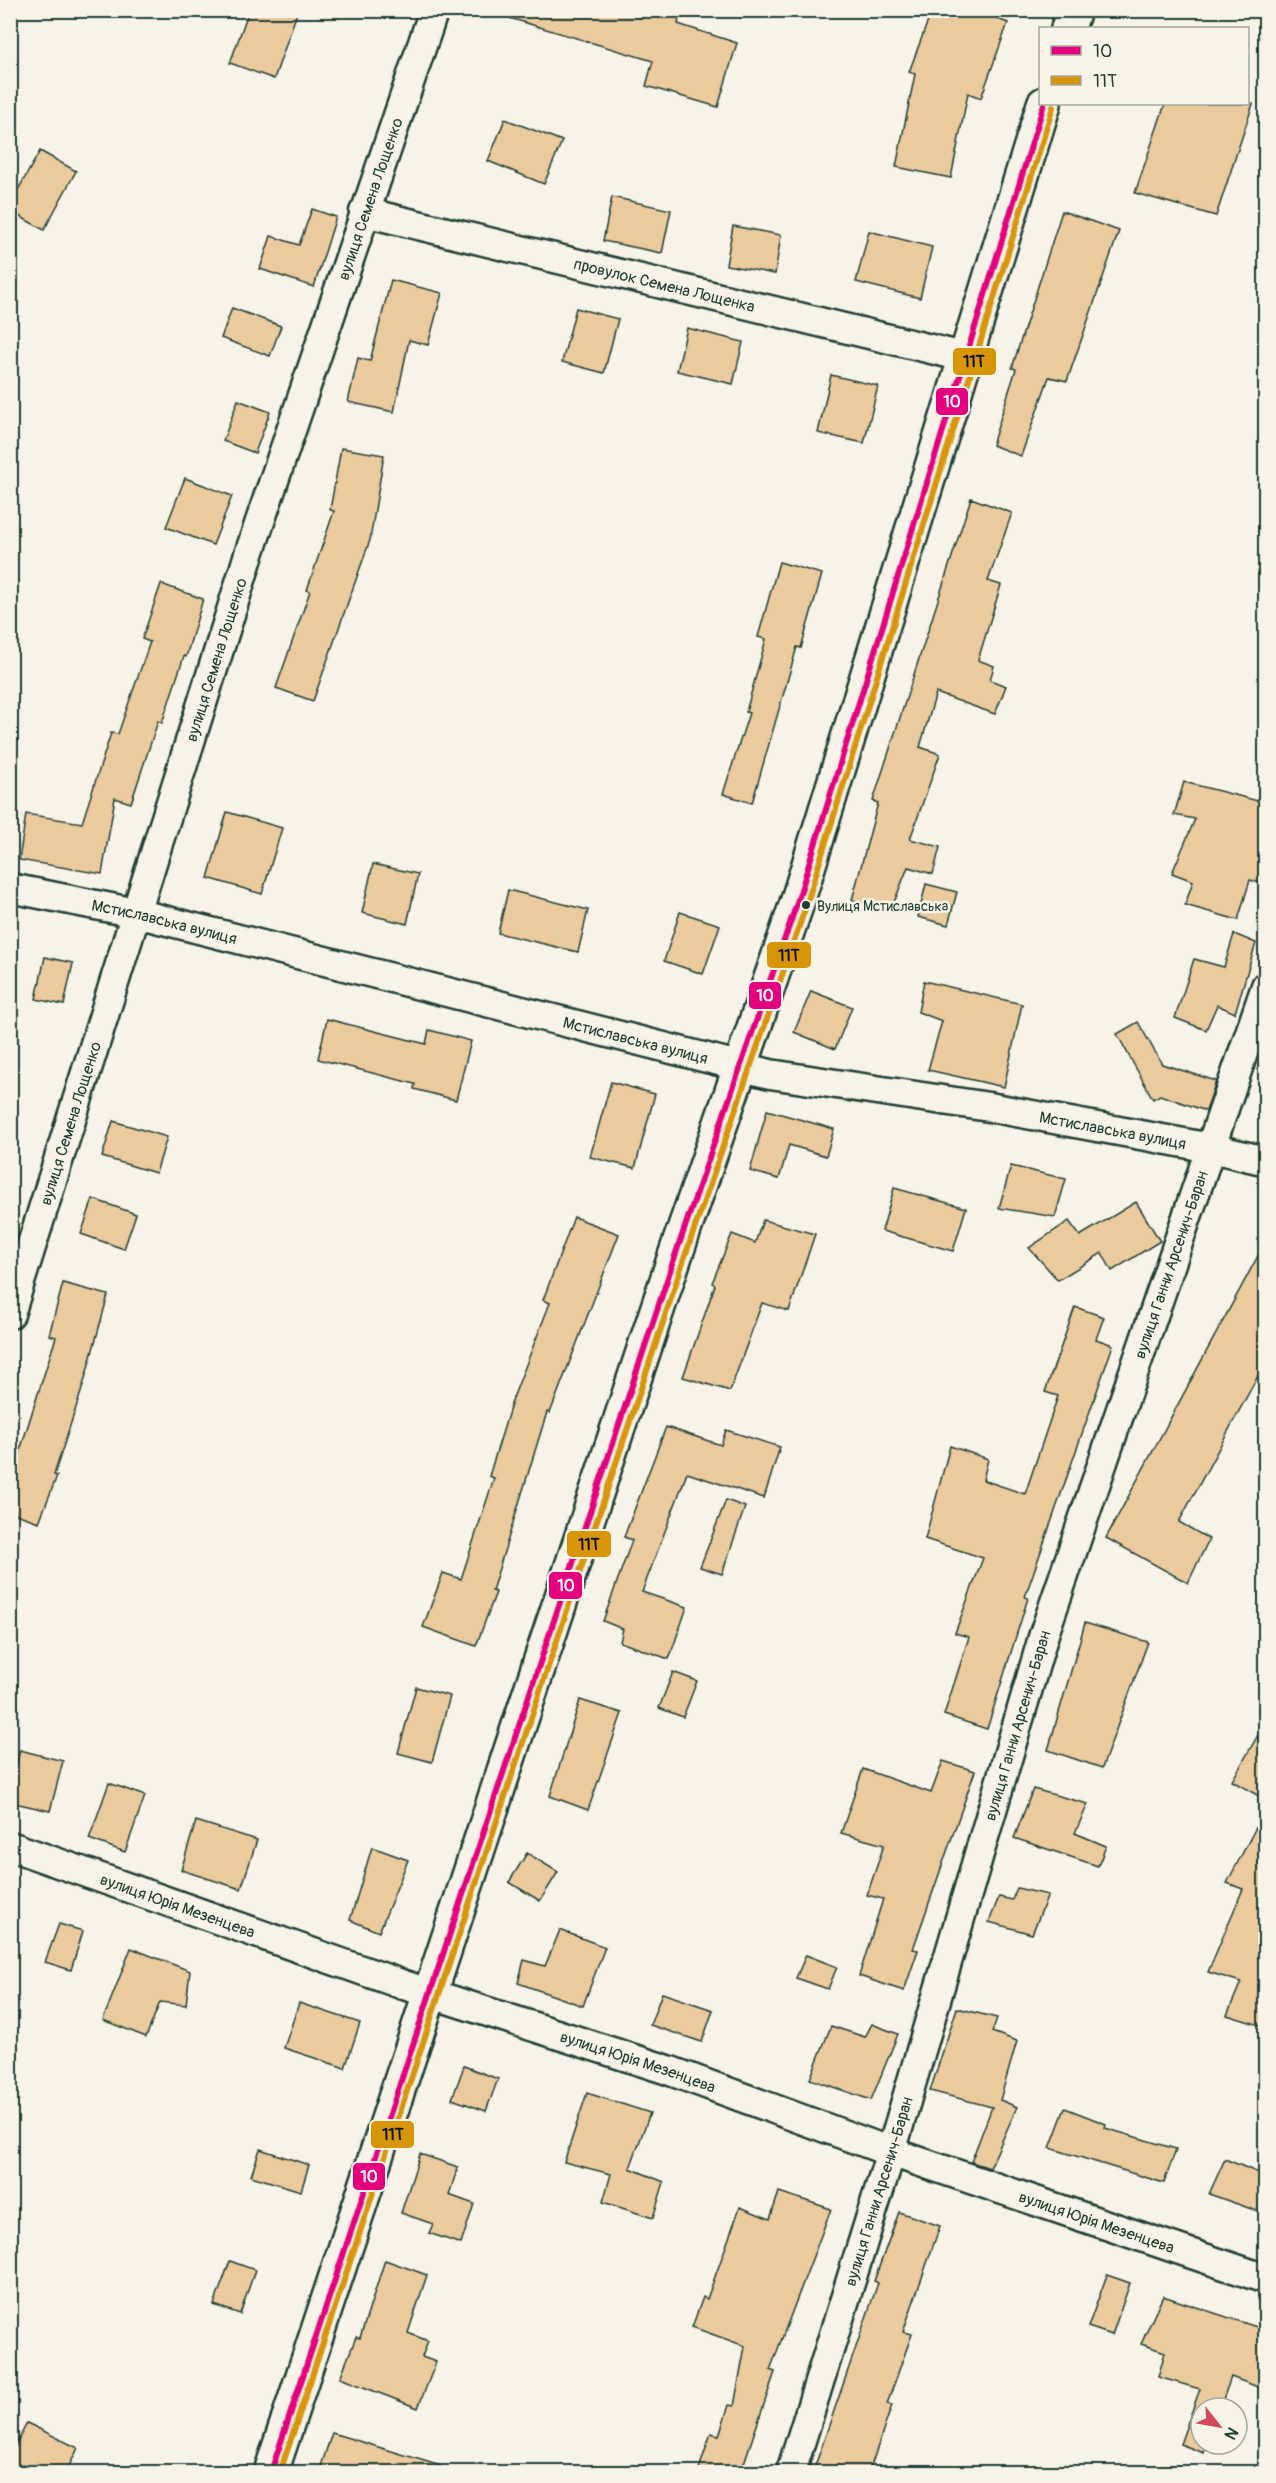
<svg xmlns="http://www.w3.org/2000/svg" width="1276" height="2483" viewBox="0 0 1276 2483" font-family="Pangolin,sans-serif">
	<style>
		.building { fill: #ebca9d; stroke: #1f3d34; stroke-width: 1.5 }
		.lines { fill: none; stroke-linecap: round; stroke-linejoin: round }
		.street-casing { stroke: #1f3d34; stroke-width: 33 }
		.secondary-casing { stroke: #1f3d34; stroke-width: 38 }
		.street { stroke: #f7f3e8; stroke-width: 28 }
		.secondary { stroke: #f7f3e8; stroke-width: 33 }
		.bus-1-casing { stroke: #f7f3e8; stroke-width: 10 }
		.bus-2-casing { stroke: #f7f3e8; stroke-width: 10 }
		.bus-1 { stroke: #e5007d; stroke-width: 6 }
		.bus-2 { stroke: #d79608; stroke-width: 6 }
		.bus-dot { fill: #1f3d34; stroke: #f7f3e8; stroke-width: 2 }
		.labels { text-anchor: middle; stroke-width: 5; stroke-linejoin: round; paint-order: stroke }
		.bus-label { font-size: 14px; fill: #1f3d34; stroke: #f7f3e8; text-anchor: start }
		.street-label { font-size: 16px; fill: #1f3d34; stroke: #f7f3e8 }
		.line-badge { stroke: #f7f3e8; stroke-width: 2 }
		.badge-label { font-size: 16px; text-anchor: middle; font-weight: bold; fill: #fff }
		.pale-badge-label { font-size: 16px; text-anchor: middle; font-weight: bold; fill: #111 }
	</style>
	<rect width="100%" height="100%" fill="#f7f3e8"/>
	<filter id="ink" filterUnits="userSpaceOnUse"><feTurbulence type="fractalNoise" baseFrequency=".0167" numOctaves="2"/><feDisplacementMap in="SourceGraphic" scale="12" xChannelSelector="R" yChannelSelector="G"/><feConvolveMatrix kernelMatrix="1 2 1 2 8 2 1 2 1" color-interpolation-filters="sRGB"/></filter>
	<g filter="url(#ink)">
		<g class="building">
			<polygon points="249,10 298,10 274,79 230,63"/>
			<polygon points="507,10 681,10 678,24 737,43 718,107 646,86 653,61 506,17"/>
			<polygon points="932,10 975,10 1008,23 981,98 968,93 951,178 896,167 915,74 909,72"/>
			<polygon points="1165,104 1253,104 1216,216 1135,193"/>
			<polygon points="505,119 562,141 544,184 488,161"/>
			<polygon points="40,151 76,171 44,230 10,211 10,204"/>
			<polygon points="612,197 671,210 662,253 603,241"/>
			<polygon points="312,209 336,217 314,287 260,269 271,236 299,245"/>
			<polygon points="1062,211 1119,231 1067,381 1049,377 1021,456 992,445 1016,369 1012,368"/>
			<polygon points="733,226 781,235 775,274 726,265"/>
			<polygon points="869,231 932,247 920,298 856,282"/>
			<polygon points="391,280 442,293 428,345 409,340 394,412 348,402 358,358 370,361"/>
			<polygon points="232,308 281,326 270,356 221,338"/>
			<polygon points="576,308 618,319 604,373 562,362"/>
			<polygon points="687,328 743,342 733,384 677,371"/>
			<polygon points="831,375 878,386 864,443 818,433"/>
			<polygon points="238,400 270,412 255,453 223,441"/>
			<polygon points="341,448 384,455 370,540 313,701 276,688 310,591 307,590 334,511 330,510"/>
			<polygon points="185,478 232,496 213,545 166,527"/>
			<polygon points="971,498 1012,513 988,581 1001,585 978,660 994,666 990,680 1006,686 995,714 936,693 920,747 940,754 910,839 940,847 933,874 908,867 891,910 852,900 878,803 873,801"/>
			<polygon points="779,562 822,574 801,648 797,647 752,803 723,794 749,713 746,712 766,639 758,637"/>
			<polygon points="161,584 203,599 186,657 184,656 162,723 158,721 131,803 115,798 102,874 19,860 26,814 82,823 111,733 118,734 150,642 142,639"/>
			<polygon points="1184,782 1266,803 1266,885 1250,880 1238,920 1185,905 1193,881 1172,873 1195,819 1174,815"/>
			<polygon points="227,812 282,828 262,894 208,878"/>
			<polygon points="373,864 418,874 407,924 362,913"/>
			<polygon points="926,884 957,892 948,925 918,917"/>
			<polygon points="508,890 588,910 578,952 498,933"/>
			<polygon points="680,912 720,925 703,974 664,961"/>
			<polygon points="1234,934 1256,943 1235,1013 1217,1005 1206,1030 1175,1018 1194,959 1224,967"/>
			<polygon points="45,957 73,963 64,1005 36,999"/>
			<polygon points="924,981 1022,1004 1004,1087 928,1070 942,1021 918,1012"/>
			<polygon points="811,991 852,1007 835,1049 794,1032"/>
			<polygon points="327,1019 426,1044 429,1030 471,1041 456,1100 414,1089 415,1084 318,1059"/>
			<polygon points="1138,1022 1162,1064 1216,1081 1206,1111 1160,1095 1153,1099 1117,1034"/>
			<polygon points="611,1082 655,1094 635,1168 590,1157"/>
			<polygon points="767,1110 834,1129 826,1156 789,1145 779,1179 750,1171"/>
			<polygon points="113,1121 167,1137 156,1173 102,1157"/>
			<polygon points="1011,1166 1066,1179 1055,1217 999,1208"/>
			<polygon points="894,1188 966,1208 953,1251 882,1231"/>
			<polygon points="93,1199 136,1214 124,1249 81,1234"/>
			<polygon points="1136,1202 1160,1241 1112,1271 1102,1253 1058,1280 1029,1248 1069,1221 1080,1236"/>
			<polygon points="574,1217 619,1234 550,1413 547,1412 492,1591 496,1592 476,1646 423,1627 443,1573 461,1579 494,1478 489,1476 513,1398 550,1303 543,1300"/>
			<polygon points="763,1220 815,1234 789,1311 762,1303 730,1391 683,1377 715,1285 712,1283 732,1234 755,1243"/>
			<polygon points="1266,1241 1266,1361 1179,1522 1209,1539 1188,1583 1106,1538"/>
			<polygon points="63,1283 108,1295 83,1386 54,1475 57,1476 39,1522 10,1512 10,1458 17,1460 56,1337 49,1335"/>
			<polygon points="1075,1307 1104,1317 1096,1339 1113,1345 1025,1597 1028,1598 987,1729 944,1715 969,1637 955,1633 983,1558 925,1539 950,1446 988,1459 983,1480 1025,1494 1058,1396 1045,1392"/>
			<polygon points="666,1427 721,1445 726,1430 780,1447 764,1498 687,1473 642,1592 687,1607 669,1659 620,1642 623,1629 603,1621 632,1540 624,1537"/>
			<polygon points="726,1500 745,1507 722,1574 700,1567"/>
			<polygon points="1085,1623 1148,1642 1102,1768 1048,1750"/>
			<polygon points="673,1672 697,1681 683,1717 659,1708"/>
			<polygon points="416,1687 450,1696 432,1762 398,1753"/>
			<polygon points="580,1700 622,1713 588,1810 550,1796"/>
			<polygon points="1266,1721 1266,1800 1232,1781"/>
			<polygon points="20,1750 63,1761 50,1811 10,1802 10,1788"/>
			<polygon points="943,1761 975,1771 913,1949 918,1950 904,1991 859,1976 883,1899 867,1895 884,1845 841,1833 863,1769 931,1793"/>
			<polygon points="109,1783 145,1796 125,1852 89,1839"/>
			<polygon points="1033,1789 1088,1804 1075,1833 1106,1846 1098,1866 1014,1838"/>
			<polygon points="1266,1808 1266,2027 1227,2015 1241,1982 1208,1972 1243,1889 1227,1883"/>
			<polygon points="196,1821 257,1840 241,1889 181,1870"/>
			<polygon points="372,1847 408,1860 379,1932 350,1920"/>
			<polygon points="527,1853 558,1872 540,1901 509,1882"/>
			<polygon points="1017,1888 1048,1895 1032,1934 989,1922 999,1897 1012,1900"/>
			<polygon points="59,1924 83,1931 71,1970 45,1962"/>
			<polygon points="560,1930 605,1947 583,2006 518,1983 524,1960 545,1966"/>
			<polygon points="131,1948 190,1971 186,2005 160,2002 146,2037 103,2020"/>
			<polygon points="806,1955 837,1967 828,1989 796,1978"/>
			<polygon points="662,1993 713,2010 702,2042 650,2025"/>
			<polygon points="299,2003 360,2023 345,2068 284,2048"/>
			<polygon points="957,2008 997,2018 992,2032 1017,2041 1000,2100 1017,2107 990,2168 971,2162 992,2107 930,2091"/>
			<polygon points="872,2024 898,2034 871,2100 810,2079 831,2026 865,2037"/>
			<polygon points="464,2066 498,2079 486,2111 452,2099"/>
			<polygon points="587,2093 650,2113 630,2168 664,2182 653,2218 603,2202 611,2174 564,2162"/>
			<polygon points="1065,2108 1106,2124 1105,2128 1176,2149 1164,2183 1050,2148"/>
			<polygon points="260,2149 309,2165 301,2191 251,2176"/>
			<polygon points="420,2154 458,2167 449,2195 474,2204 461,2244 429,2233 433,2224 401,2213"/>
			<polygon points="1225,2159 1266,2176 1266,2197 1260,2212 1209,2194"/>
			<polygon points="779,2192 831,2209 770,2370 775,2372 741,2472 698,2472 711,2433 719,2435 729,2405 734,2406 745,2346 692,2327 703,2297 707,2299 740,2207 770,2219"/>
			<polygon points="899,2212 940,2226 903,2332 912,2334 887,2404 892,2405 869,2472 813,2472 878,2283 874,2281"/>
			<polygon points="385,2260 427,2275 408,2333 428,2341 422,2357 436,2362 418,2408 340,2378 356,2337 360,2338"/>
			<polygon points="230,2261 255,2270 240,2314 214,2305"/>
			<polygon points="1107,2275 1130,2283 1112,2335 1088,2327"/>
			<polygon points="1163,2296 1266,2330 1266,2390 1231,2377 1220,2408 1201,2408 1201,2444 1207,2444 1204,2453 1180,2444 1200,2389 1158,2377 1165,2352 1141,2344"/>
			<polygon points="27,2423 78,2448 66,2472 10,2472 10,2457"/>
			<polygon points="332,2433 441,2466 440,2472 319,2472"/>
		</g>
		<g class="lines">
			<defs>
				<g id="street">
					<path id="s1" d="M364,212l600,145"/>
					<path id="s2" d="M10,888l126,25 634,161 219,33 222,41 55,13"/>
					<path id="s3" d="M10,1314l239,-760 185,-544"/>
					<path id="s4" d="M10,1846l391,138 267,86 223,82 375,127"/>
					<path id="s5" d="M791,2472l100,-320 153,-518 222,-648"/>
				</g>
				<g id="secondary">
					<polyline points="1068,28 1074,10"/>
					<polyline points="271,2472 675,1256 797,903 1044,104"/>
				</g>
			</defs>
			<use href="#street" class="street-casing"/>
			<use href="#secondary" class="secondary-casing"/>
			<use href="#street" class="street"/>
			<use href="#secondary" class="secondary"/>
			<defs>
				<polyline id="bus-1" points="271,2472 675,1256 797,903 1044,104"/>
				<polyline id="bus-2" points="280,2472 684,1259 806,906 1053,107"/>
			</defs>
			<use href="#bus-1" class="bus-1-casing"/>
			<use href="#bus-2" class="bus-2-casing"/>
			<use href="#bus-1" class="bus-1"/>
			<use href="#bus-2" class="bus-2"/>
		</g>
	</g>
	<circle class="bus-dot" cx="806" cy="905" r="5"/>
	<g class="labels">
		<g class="bus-label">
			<text x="817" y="911">Вулиця Мстиславська</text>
		</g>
		<g class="street-label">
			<text dy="6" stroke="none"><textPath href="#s3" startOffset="1172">вулиця Семена Лощенко</textPath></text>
			<text dy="6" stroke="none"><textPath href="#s1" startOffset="309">провулок Семена Лощенка</textPath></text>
			<text dy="6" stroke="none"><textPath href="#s3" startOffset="686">вулиця Семена Лощенко</textPath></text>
			<text dy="6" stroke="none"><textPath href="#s2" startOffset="158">Мстиславська вулиця</textPath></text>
			<text dy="6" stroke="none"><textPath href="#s2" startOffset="644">Мстиславська вулиця</textPath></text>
			<text dy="6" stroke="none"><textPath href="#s3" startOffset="200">вулиця Семена Лощенко</textPath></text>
			<text dy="6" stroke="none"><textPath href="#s2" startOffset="1130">Мстиславська вулиця</textPath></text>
			<text dy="6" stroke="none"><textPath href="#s5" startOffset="1266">вулиця Ганни Арсенич-Баран</textPath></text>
			<text dy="6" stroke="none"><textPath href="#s5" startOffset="780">вулиця Ганни Арсенич-Баран</textPath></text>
			<text dy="6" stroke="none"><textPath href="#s4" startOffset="178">вулиця Юрія Мезенцева</textPath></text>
			<text dy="6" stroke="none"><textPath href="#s4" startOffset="664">вулиця Юрія Мезенцева</textPath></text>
			<text dy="6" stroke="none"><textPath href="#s5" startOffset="294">вулиця Ганни Арсенич-Баран</textPath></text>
			<text dy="6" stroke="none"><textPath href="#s4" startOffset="1150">вулиця Юрія Мезенцева</textPath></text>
		</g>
	</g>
	<g class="line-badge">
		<rect x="952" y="347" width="45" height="29" rx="6" fill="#d79608"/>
		<rect x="935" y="387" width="34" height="29" rx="6" fill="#e5007d"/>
		<rect x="766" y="941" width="46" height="28" rx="6" fill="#d79608"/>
		<rect x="748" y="981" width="34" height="29" rx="6" fill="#e5007d"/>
		<rect x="566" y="1530" width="46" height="28" rx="6" fill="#d79608"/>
		<rect x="548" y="1571" width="35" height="29" rx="6" fill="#e5007d"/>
		<rect x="370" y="2120" width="45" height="29" rx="6" fill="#d79608"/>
		<rect x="352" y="2162" width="34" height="29" rx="6" fill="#e5007d"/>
	</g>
	<g class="badge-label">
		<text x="952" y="407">10</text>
		<text x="765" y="1001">10</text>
		<text x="566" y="1591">10</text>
		<text x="369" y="2182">10</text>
	</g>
	<g class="pale-badge-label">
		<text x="974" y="367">11Т</text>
		<text x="789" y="961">11Т</text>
		<text x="589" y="1550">11Т</text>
		<text x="393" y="2140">11Т</text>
	</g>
	<rect width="1276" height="2483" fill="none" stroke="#f7f3e8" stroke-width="36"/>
	<rect x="18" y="18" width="1240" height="2447" fill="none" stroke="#1f3d34" stroke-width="2" filter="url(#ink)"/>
	<rect x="1039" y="27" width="210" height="78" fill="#f7f3e8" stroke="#a1aaa0" stroke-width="1.5"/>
	<rect x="1051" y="46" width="30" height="9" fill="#e5007d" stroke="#a1aaa0" stroke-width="1.5"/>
	<text x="1093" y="57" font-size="18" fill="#1f3d34">10</text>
	<rect x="1051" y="76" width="30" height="9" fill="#d79608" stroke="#a1aaa0" stroke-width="1.5"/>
	<text x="1093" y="87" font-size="18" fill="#1f3d34">11Т</text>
	<g transform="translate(1219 2426) rotate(121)"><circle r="28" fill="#f7f3e8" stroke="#a1aaa0" stroke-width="1.5"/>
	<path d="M0-4.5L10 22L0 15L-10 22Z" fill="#d1495b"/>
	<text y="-9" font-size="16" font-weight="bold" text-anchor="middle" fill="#1f3d34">N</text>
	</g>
</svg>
